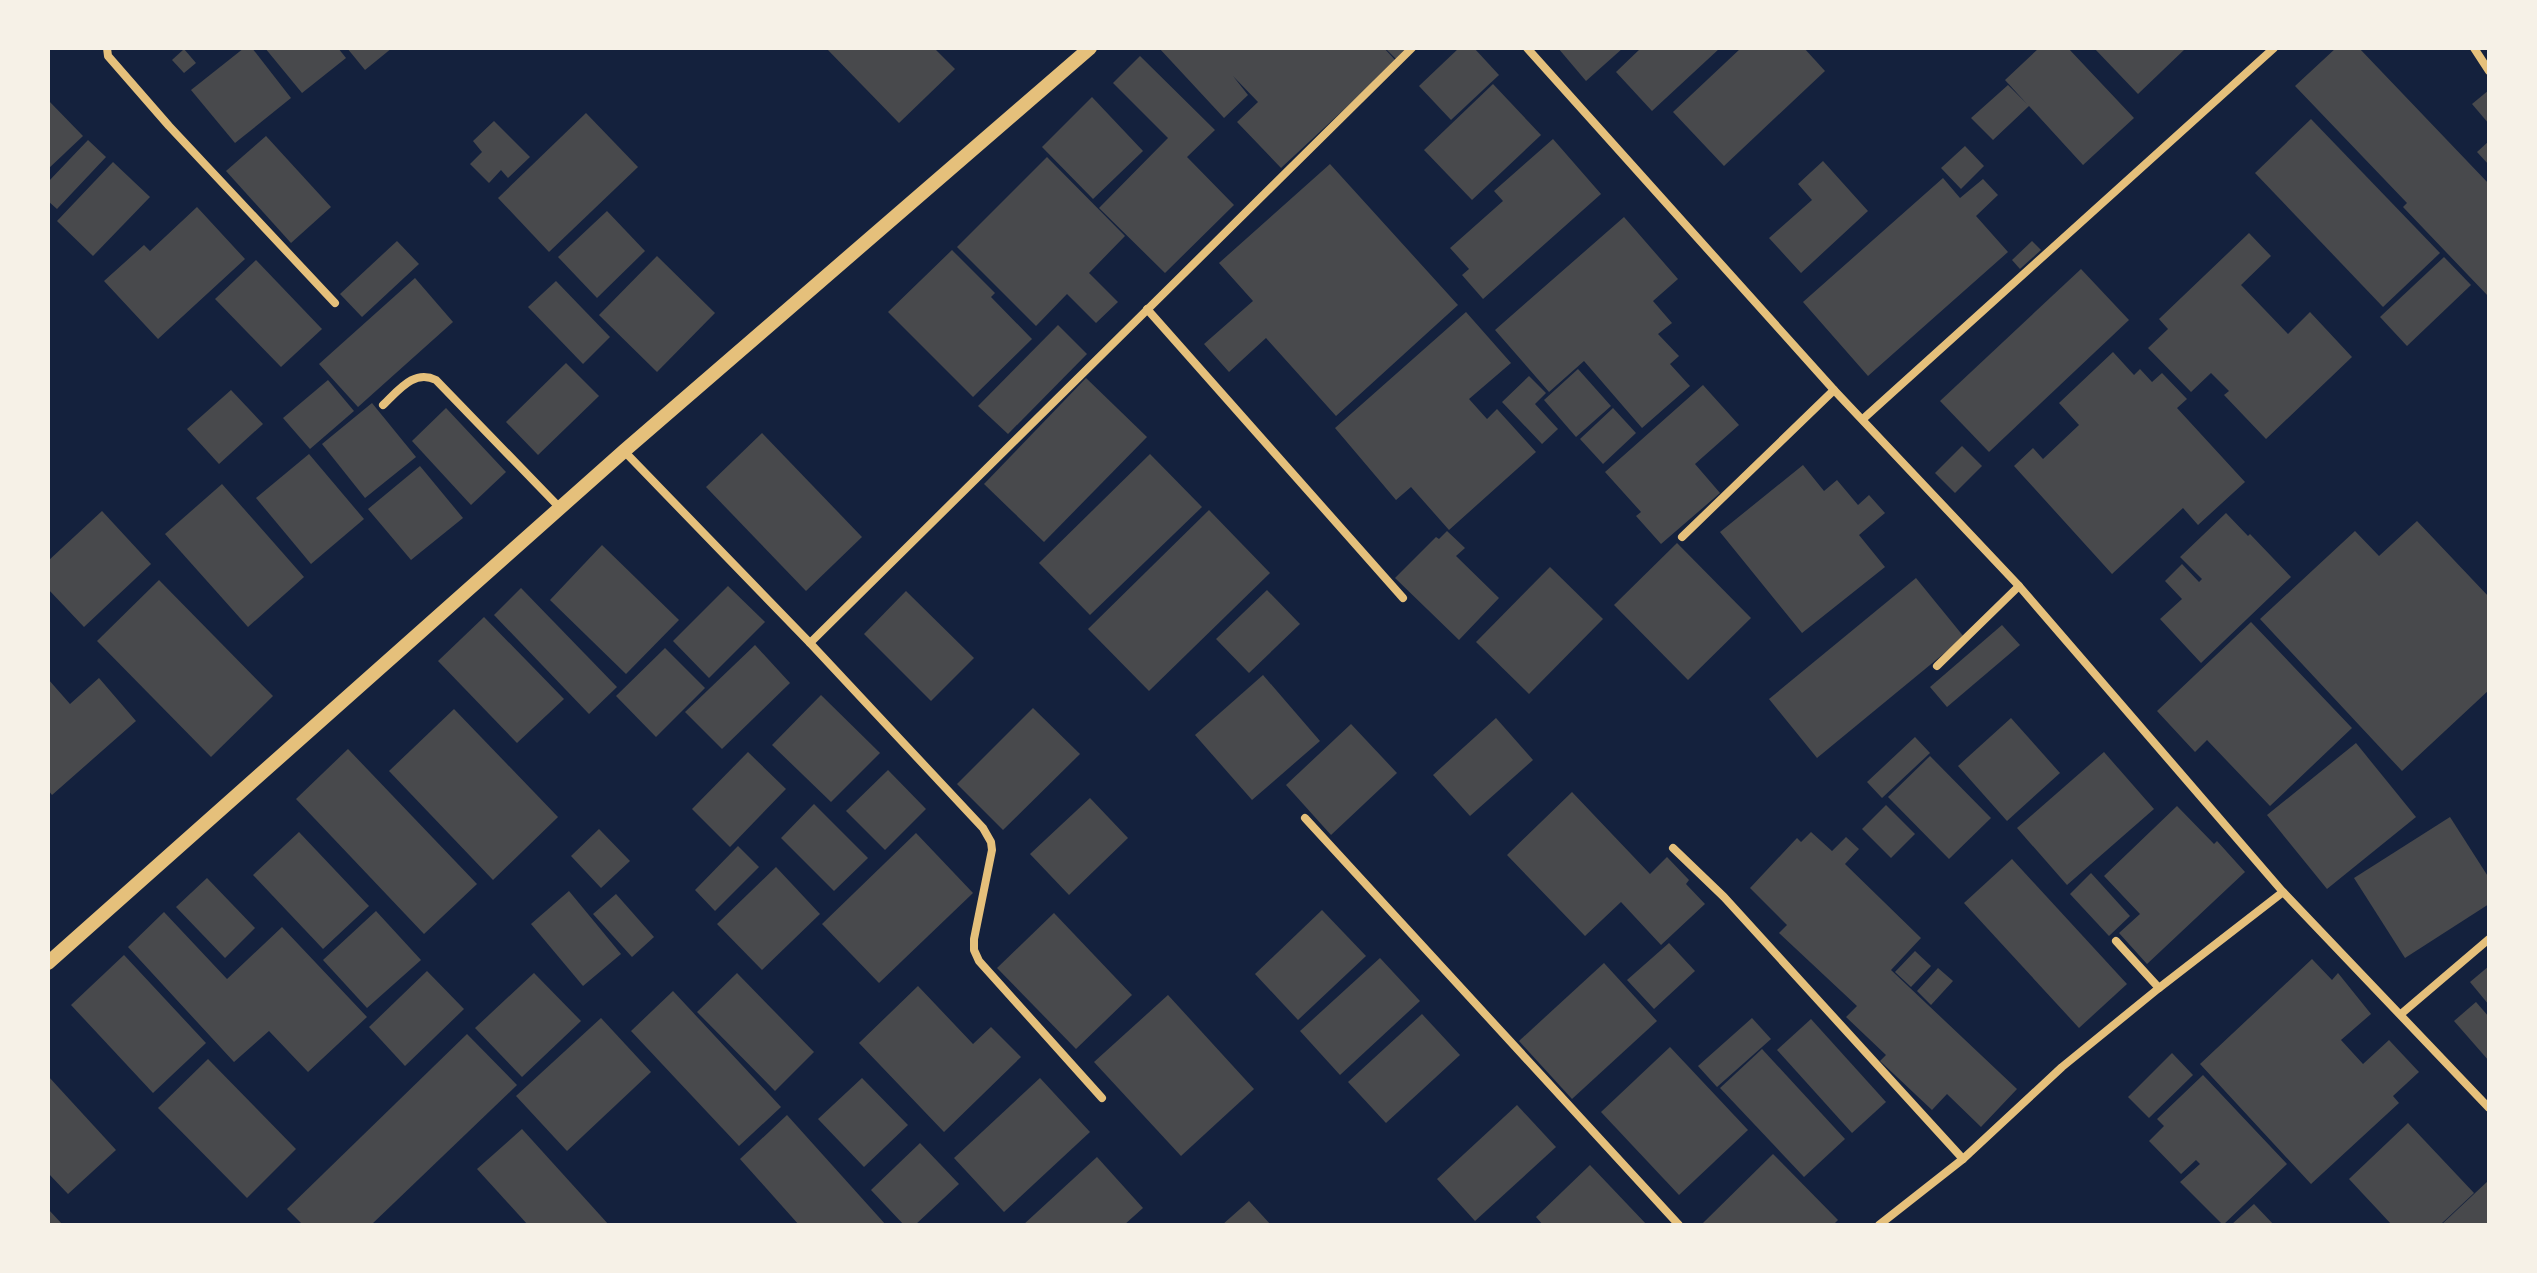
<svg xmlns="http://www.w3.org/2000/svg" width="2537" height="1273" viewBox="0 0 2537 1273" font-family="Commissioner,sans-serif">
	<style>
		.building { fill: #48494c }
		.lines { fill: none; stroke-linecap: round; stroke-linejoin: round }
		.minor { stroke: #e5c07b; stroke-width: 8 }
		.tertiary { stroke: #e5c07b; stroke-width: 14 }
	</style>
	<rect width="100%" height="100%" fill="#14213d"/>
	<g class="building">
		<polygon points="244,48 252,48 291,98 235,143 191,90"/>
		<polygon points="265,48 338,48 346,58 302,93"/>
		<polygon points="347,48 392,48 365,70"/>
		<polygon points="826,48 934,48 955,69 899,123"/>
		<polygon points="1159,48 1384,48 1396,61 1281,168 1237,122 1258,102 1233,76 1248,95 1224,118"/>
		<polygon points="1385,48 1409,48 1397,60"/>
		<polygon points="1459,48 1474,48 1499,75 1451,120 1419,86"/>
		<polygon points="1558,48 1623,48 1586,81"/>
		<polygon points="1641,48 1720,48 1652,111 1616,72"/>
		<polygon points="1741,48 1804,48 1825,71 1724,166 1673,112"/>
		<polygon points="2039,48 2068,48 2134,118 2083,165 2029,106 1993,140 1971,118 2008,85 2027,104 2005,80"/>
		<polygon points="2094,48 2186,48 2138,94"/>
		<polygon points="2336,48 2359,48 2489,184 2489,297 2403,207 2407,203 2295,86"/>
		<polygon points="184,49 196,63 184,73 172,60"/>
		<polygon points="1140,56 1215,130 1187,157 1234,205 1165,273 1099,208 1168,138 1113,83"/>
		<polygon points="1493,84 1541,135 1472,200 1424,150"/>
		<polygon points="2489,90 2489,124 2472,104"/>
		<polygon points="1092,97 1143,151 1093,199 1042,147"/>
		<polygon points="48,100 83,136 48,169"/>
		<polygon points="586,113 638,167 549,252 498,198"/>
		<polygon points="2311,119 2440,253 2383,307 2255,173"/>
		<polygon points="494,121 530,157 508,178 501,170 489,183 470,164 482,152 473,141"/>
		<polygon points="266,136 331,207 291,243 226,171"/>
		<polygon points="1553,139 1601,194 1483,299 1462,275 1469,269 1450,248 1503,201 1494,191"/>
		<polygon points="88,140 106,157 57,209 48,201 48,182"/>
		<polygon points="2489,141 2489,165 2477,152"/>
		<polygon points="1965,146 1984,166 1961,189 1941,168"/>
		<polygon points="1047,157 1125,236 1089,273 1118,302 1096,323 1067,294 1036,326 957,247"/>
		<polygon points="1823,161 1868,211 1801,273 1769,238 1812,200 1798,184"/>
		<polygon points="113,162 150,197 93,256 57,221"/>
		<polygon points="1330,164 1458,305 1336,416 1266,338 1229,372 1204,344 1253,301 1219,263"/>
		<polygon points="1943,178 1960,198 1983,179 1998,195 1976,216 2008,252 1868,376 1803,302"/>
		<polygon points="197,207 245,259 158,339 104,281 144,245 150,251"/>
		<polygon points="607,211 645,251 597,298 558,257"/>
		<polygon points="1624,217 1678,279 1653,301 1672,323 1658,334 1679,356 1670,364 1690,386 1642,428 1584,361 1549,392 1495,330"/>
		<polygon points="2249,233 2271,256 2241,285 2288,334 2310,312 2352,357 2266,439 2224,395 2229,391 2211,373 2191,392 2148,348 2168,329 2159,319"/>
		<polygon points="397,241 419,264 362,317 340,294"/>
		<polygon points="2032,241 2041,250 2020,269 2012,260"/>
		<polygon points="952,250 995,293 991,297 1032,339 973,397 888,312"/>
		<polygon points="657,256 715,313 657,372 599,315"/>
		<polygon points="2444,257 2471,285 2407,346 2380,317"/>
		<polygon points="256,260 322,329 281,367 215,299"/>
		<polygon points="2081,269 2129,320 1989,452 1940,401"/>
		<polygon points="415,278 453,322 358,407 319,364"/>
		<polygon points="556,281 610,337 583,364 528,307"/>
		<polygon points="1466,312 1511,363 1469,399 1487,419 1497,409 1536,452 1449,530 1411,487 1396,500 1335,428"/>
		<polygon points="1058,325 1087,354 1008,434 978,406"/>
		<polygon points="2113,352 2134,375 2140,369 2152,382 2162,373 2187,399 2177,408 2245,482 2198,525 2183,508 2112,574 2014,466 2033,448 2043,459 2079,425 2059,403"/>
		<polygon points="566,363 599,396 538,455 506,422"/>
		<polygon points="1578,369 1611,406 1576,437 1544,400"/>
		<polygon points="1529,376 1546,393 1535,404 1558,429 1542,444 1502,402"/>
		<polygon points="1086,378 1147,437 1044,542 984,484"/>
		<polygon points="328,380 354,411 310,449 283,418"/>
		<polygon points="1703,385 1739,425 1695,464 1720,493 1661,544 1636,516 1641,512 1605,472"/>
		<polygon points="231,390 263,424 219,464 187,429"/>
		<polygon points="372,403 416,457 365,498 322,444"/>
		<polygon points="446,408 506,472 471,505 412,441"/>
		<polygon points="1613,408 1636,433 1603,464 1580,439"/>
		<polygon points="762,433 862,537 806,591 706,487"/>
		<polygon points="1962,446 1982,466 1955,493 1935,473"/>
		<polygon points="309,454 364,519 311,564 256,498"/>
		<polygon points="1150,454 1202,507 1090,615 1039,563"/>
		<polygon points="1803,465 1824,491 1837,480 1858,505 1869,495 1885,513 1859,535 1885,567 1802,633 1720,532"/>
		<polygon points="420,466 463,518 411,560 368,509"/>
		<polygon points="222,484 304,577 248,627 165,534"/>
		<polygon points="1209,510 1270,573 1149,691 1088,629"/>
		<polygon points="102,511 151,564 84,627 48,589 48,561"/>
		<polygon points="2226,513 2248,536 2250,534 2291,577 2201,663 2160,619 2182,599 2165,581 2182,564 2199,582 2202,579 2180,557"/>
		<polygon points="2417,521 2489,597 2489,690 2402,771 2260,619 2355,531 2379,556"/>
		<polygon points="1447,531 1465,548 1456,556 1499,598 1459,640 1395,578 1436,537 1439,539"/>
		<polygon points="1677,543 1751,618 1688,680 1614,605"/>
		<polygon points="602,545 679,620 626,674 550,600"/>
		<polygon points="1550,567 1603,619 1529,694 1476,642"/>
		<polygon points="1916,578 1964,637 1817,758 1769,699"/>
		<polygon points="159,580 273,696 211,757 97,641"/>
		<polygon points="728,586 765,622 709,678 673,641"/>
		<polygon points="521,588 617,687 589,714 494,615"/>
		<polygon points="1267,590 1300,624 1249,673 1216,639"/>
		<polygon points="906,591 974,658 931,701 864,634"/>
		<polygon points="484,617 564,699 517,743 438,661"/>
		<polygon points="2251,622 2352,728 2270,806 2207,740 2195,752 2157,711"/>
		<polygon points="2002,625 2020,645 1947,707 1930,687"/>
		<polygon points="755,645 790,683 722,749 685,712"/>
		<polygon points="665,648 705,688 656,737 616,696"/>
		<polygon points="1263,675 1320,741 1252,800 1195,735"/>
		<polygon points="99,678 136,721 52,795 48,790 48,679 70,704"/>
		<polygon points="821,695 880,753 831,802 772,745"/>
		<polygon points="1033,708 1080,754 1003,830 957,784"/>
		<polygon points="454,709 558,817 493,880 389,771"/>
		<polygon points="1496,718 1533,760 1470,816 1433,775"/>
		<polygon points="2011,718 2060,773 2007,821 1958,766"/>
		<polygon points="1351,724 1397,773 1331,835 1286,785"/>
		<polygon points="1915,737 1930,753 1882,798 1867,782"/>
		<polygon points="2356,743 2416,817 2327,889 2267,815"/>
		<polygon points="348,749 477,884 424,934 296,799"/>
		<polygon points="748,752 786,789 730,847 692,809"/>
		<polygon points="2104,752 2154,809 2067,885 2017,828"/>
		<polygon points="1930,756 1991,818 1949,859 1888,797"/>
		<polygon points="888,770 926,809 885,850 846,811"/>
		<polygon points="1572,792 1650,874 1667,857 1689,880 1686,884 1705,904 1661,945 1621,902 1585,936 1507,855"/>
		<polygon points="1090,798 1128,838 1069,895 1030,854"/>
		<polygon points="814,804 868,858 834,891 781,838"/>
		<polygon points="1886,805 1915,834 1891,858 1862,829"/>
		<polygon points="2177,806 2214,844 2217,841 2245,872 2147,964 2119,933 2140,914 2104,876"/>
		<polygon points="2450,817 2489,878 2489,904 2405,958 2354,878"/>
		<polygon points="599,829 630,861 601,888 571,856"/>
		<polygon points="299,832 369,906 323,949 253,875"/>
		<polygon points="1811,832 1832,851 1846,837 1859,849 1845,864 1921,938 1891,970 2017,1089 1981,1127 1947,1094 1932,1110 1880,1061 1886,1055 1846,1017 1857,1006 1779,933 1787,925 1750,888 1797,838 1801,842"/>
		<polygon points="916,833 973,893 879,983 822,924"/>
		<polygon points="738,846 759,867 715,911 695,890"/>
		<polygon points="2012,859 2127,984 2079,1028 1964,903"/>
		<polygon points="776,867 820,914 762,970 717,924"/>
		<polygon points="2091,873 2130,916 2109,936 2070,894"/>
		<polygon points="207,878 255,928 225,958 176,907"/>
		<polygon points="569,891 621,954 583,986 531,924"/>
		<polygon points="616,894 654,937 632,957 593,914"/>
		<polygon points="1322,910 1366,956 1298,1020 1255,974"/>
		<polygon points="376,911 421,960 367,1008 323,960"/>
		<polygon points="164,912 227,979 282,927 367,1017 308,1072 269,1031 234,1062 128,947"/>
		<polygon points="1054,913 1132,995 1076,1049 997,968"/>
		<polygon points="1669,943 1695,971 1654,1009 1627,980"/>
		<polygon points="1915,951 1931,966 1911,987 1895,972"/>
		<polygon points="124,955 206,1043 153,1093 71,1005"/>
		<polygon points="1380,958 1420,1001 1340,1075 1300,1031"/>
		<polygon points="2312,959 2332,980 2338,973 2371,1014 2341,1040 2363,1064 2389,1040 2419,1072 2393,1096 2399,1103 2311,1184 2200,1064"/>
		<polygon points="1604,963 1657,1021 1572,1099 1519,1041"/>
		<polygon points="2489,966 2489,1005 2470,982"/>
		<polygon points="1938,968 1953,981 1931,1005 1917,991"/>
		<polygon points="427,971 464,1009 405,1066 369,1027"/>
		<polygon points="534,973 581,1021 522,1077 475,1028"/>
		<polygon points="737,973 814,1052 775,1091 697,1012"/>
		<polygon points="918,986 973,1044 991,1027 1021,1057 944,1132 859,1043"/>
		<polygon points="673,991 781,1107 739,1146 631,1031"/>
		<polygon points="1168,995 1254,1089 1181,1156 1094,1062"/>
		<polygon points="2476,1002 2489,1017 2489,1061 2454,1021"/>
		<polygon points="1422,1014 1460,1055 1386,1123 1348,1082"/>
		<polygon points="601,1018 651,1072 567,1151 516,1096"/>
		<polygon points="1752,1018 1771,1039 1717,1087 1698,1066"/>
		<polygon points="1811,1019 1886,1102 1852,1133 1777,1050"/>
		<polygon points="467,1034 517,1085 371,1225 303,1225 287,1209"/>
		<polygon points="1670,1047 1748,1130 1679,1195 1601,1112"/>
		<polygon points="1762,1049 1845,1139 1804,1177 1720,1088"/>
		<polygon points="2172,1053 2193,1075 2149,1118 2128,1097"/>
		<polygon points="208,1059 296,1149 247,1198 158,1108"/>
		<polygon points="2203,1075 2287,1164 2223,1225 2180,1182 2200,1164 2196,1160 2181,1174 2149,1141 2164,1126 2157,1119"/>
		<polygon points="48,1076 116,1150 68,1194 48,1173"/>
		<polygon points="862,1078 908,1125 864,1167 818,1119"/>
		<polygon points="1040,1078 1090,1132 1004,1212 954,1158"/>
		<polygon points="1517,1105 1556,1147 1475,1221 1437,1179"/>
		<polygon points="787,1115 886,1225 799,1225 740,1159"/>
		<polygon points="2408,1123 2474,1193 2440,1225 2392,1225 2349,1179"/>
		<polygon points="522,1129 609,1225 528,1225 477,1169"/>
		<polygon points="920,1143 959,1184 915,1225 904,1225 871,1190"/>
		<polygon points="1773,1154 1838,1220 1833,1225 1705,1225 1703,1223"/>
		<polygon points="1097,1157 1143,1208 1124,1225 1023,1225"/>
		<polygon points="1590,1165 1647,1225 1543,1225 1536,1217"/>
		<polygon points="2489,1180 2489,1225 2441,1225"/>
		<polygon points="1249,1201 1271,1225 1222,1225"/>
		<polygon points="2254,1204 2274,1225 2231,1225"/>
		<polygon points="48,1209 63,1225 48,1225"/>
	</g>
	<g class="lines">
		<g class="minor">
			<polyline points="107,48 108,56 169,126 335,303"/>
			<polyline points="1527,48 1834,390 2019,586 2283,892 2489,1108"/>
			<polyline points="2474,48 2489,71"/>
			<polyline points="1147,309 1403,598"/>
			<path d="M383,405c16,-15 31,-36 53,-25l124,128"/>
			<polyline points="1863,419 2274,48"/>
			<polyline points="624,451 810,643 983,828 991,842 992,850 974,939 974,950 979,961 1102,1098"/>
			<polyline points="1682,537 1834,390"/>
			<polyline points="810,643 1412,48"/>
			<polyline points="1937,666 2019,586"/>
			<polyline points="1305,818 1679,1225"/>
			<polyline points="1673,848 1724,897 1963,1159"/>
			<polyline points="2116,941 2159,988"/>
			<polyline points="2401,1014 2489,939"/>
			<polyline points="1879,1225 1963,1159 2062,1067 2159,988 2283,892"/>
		</g>
		<polyline class="tertiary" points="48,963 624,451 1090,48"/>
	</g>
	<rect width="2537" height="1273" fill="none" stroke="#f6f1e7" stroke-width="100"/>
</svg>
